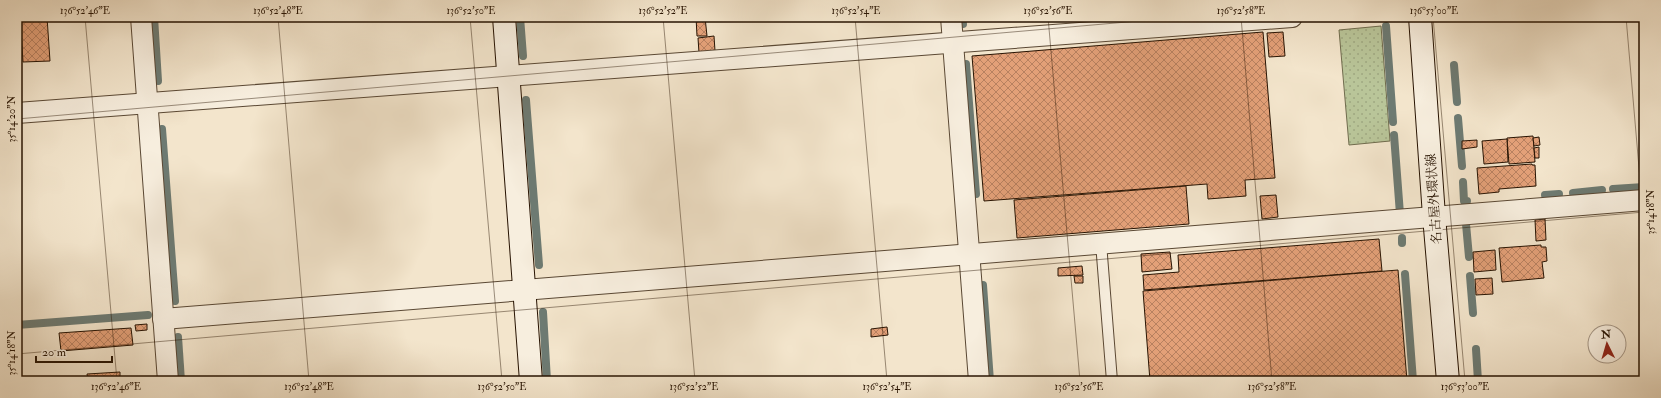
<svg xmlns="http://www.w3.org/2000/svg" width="1661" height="398" viewBox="0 0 1661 398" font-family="'IM FELL Double Pica','Noto Serif JP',serif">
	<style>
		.grass { fill: url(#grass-dots); stroke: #706c4e }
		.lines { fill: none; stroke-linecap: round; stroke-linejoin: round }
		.stream { stroke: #6d7a72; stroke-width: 8 }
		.building { fill: url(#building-cross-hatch); stroke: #271302 }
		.lane-casing { stroke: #5a4834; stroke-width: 12 }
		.street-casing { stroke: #5a4834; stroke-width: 22 }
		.secondary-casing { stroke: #271302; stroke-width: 24 }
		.lane { stroke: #f7eede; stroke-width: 10 }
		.street { stroke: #f7eede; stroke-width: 20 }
		.secondary { stroke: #f7eede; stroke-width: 22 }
		.ticks { fill: none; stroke: #271302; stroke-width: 1; stroke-opacity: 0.45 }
		.labels { text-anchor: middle; stroke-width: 4; stroke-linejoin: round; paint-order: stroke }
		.street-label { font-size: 13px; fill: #271302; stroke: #f7eede }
		.neatline { fill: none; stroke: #271302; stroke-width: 1.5 }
		.ticks-label { font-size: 10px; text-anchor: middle; fill: #271302 }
	</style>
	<defs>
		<pattern id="grass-dots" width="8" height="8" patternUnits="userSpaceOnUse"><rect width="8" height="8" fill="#b9c599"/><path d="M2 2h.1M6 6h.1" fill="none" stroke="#9fa882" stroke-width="1.8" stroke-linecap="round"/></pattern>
		<pattern id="building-cross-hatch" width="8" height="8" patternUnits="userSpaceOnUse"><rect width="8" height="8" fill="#e3a078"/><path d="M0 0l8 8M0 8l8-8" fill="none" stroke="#b88160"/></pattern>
	</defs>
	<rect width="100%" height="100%" fill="#f3e5cc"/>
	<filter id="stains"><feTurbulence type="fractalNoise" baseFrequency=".005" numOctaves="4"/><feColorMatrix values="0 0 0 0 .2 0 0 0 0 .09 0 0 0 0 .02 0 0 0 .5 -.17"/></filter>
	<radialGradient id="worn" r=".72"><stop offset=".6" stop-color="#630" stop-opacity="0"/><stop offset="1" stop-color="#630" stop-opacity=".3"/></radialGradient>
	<polygon class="grass" points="1381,26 1390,141 1349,145 1339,30"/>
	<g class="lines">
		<g class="stream">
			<polyline points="154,17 158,81"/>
			<polyline points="520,17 523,56"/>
			<polyline points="962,17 963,24"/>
			<polyline points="1386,26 1393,122"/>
			<polyline points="966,64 976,194"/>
			<polyline points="1454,65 1457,102"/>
			<polyline points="526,100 539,265"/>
			<polyline points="1458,118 1462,166"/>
			<polyline points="162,129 175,301"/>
			<polyline points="1394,135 1400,214"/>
			<polyline points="1463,182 1464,201 1467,201"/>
			<polyline points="1613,189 1644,187"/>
			<polyline points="1573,193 1602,190"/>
			<polyline points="1545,195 1559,194"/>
			<polyline points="1466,224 1469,257"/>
			<polyline points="1402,238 1402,243"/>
			<polyline points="1405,274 1413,381"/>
			<polyline points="1470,276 1473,313"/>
			<polyline points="983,285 990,381"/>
			<polyline points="543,312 547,381"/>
			<polyline points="17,325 148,315"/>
			<polyline points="178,337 181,381"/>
			<polyline points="1476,349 1478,381"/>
		</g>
	</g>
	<g class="building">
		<polygon points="20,17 47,17 50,61 23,62"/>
		<polygon points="696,17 705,17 707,36 697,36"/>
		<polygon points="17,30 19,61 17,61 17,69"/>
		<polygon points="1263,32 1275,178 1245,180 1246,196 1208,199 1207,184 984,201 972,56"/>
		<polygon points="1283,32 1285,56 1269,57 1267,33"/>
		<polygon points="714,36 715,51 699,53 698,38"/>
		<polygon points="1533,136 1535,162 1509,164 1507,138"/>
		<polygon points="1539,137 1540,145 1534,146 1533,138"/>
		<polygon points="1507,139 1508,162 1484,164 1482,141"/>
		<polygon points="1477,140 1477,147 1462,149 1462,141"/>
		<polygon points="1539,147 1539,158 1535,158 1534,148"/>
		<polygon points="1532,164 1532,165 1535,165 1536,186 1499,189 1499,192 1479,194 1477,168"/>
		<polygon points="1186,186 1189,224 1017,238 1014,200"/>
		<polygon points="1276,195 1278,217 1262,219 1260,196"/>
		<polygon points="1545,219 1546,240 1536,241 1535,220"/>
		<polygon points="1379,239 1382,271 1144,290 1143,275 1179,272 1178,255"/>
		<polygon points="1541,245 1541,247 1546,247 1547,261 1542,262 1544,278 1502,282 1499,248"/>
		<polygon points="1495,250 1496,270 1474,272 1473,252"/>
		<polygon points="1170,252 1172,269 1142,272 1141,254"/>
		<polygon points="1082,266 1083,275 1058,276 1058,268"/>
		<polygon points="1398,270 1407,381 1150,381 1143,291"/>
		<polygon points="1074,276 1083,276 1083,283 1075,283"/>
		<polygon points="1492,278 1493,294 1476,295 1475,279"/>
		<polygon points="147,324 147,330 136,331 135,325"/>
		<polygon points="887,327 888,335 871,337 871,329"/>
		<polygon points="131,328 133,345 61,351 59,333"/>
		<polygon points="120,372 120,381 88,381 87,374"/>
	</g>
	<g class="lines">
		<defs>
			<polyline id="lane" points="1101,243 1112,381"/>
			<g id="street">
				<polyline points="141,17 168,381"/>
				<polyline points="951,17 979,381"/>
				<polyline points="17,113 1292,17"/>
				<polyline points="163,319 1644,200"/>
			</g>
			<g id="secondary">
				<polyline points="504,17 531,381"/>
				<polyline points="1420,17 1434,216 1448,381"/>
			</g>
		</defs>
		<use href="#lane" class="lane-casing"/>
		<use href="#street" class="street-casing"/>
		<use href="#secondary" class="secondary-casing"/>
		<use href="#lane" class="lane"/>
		<use href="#street" class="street"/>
		<use href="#secondary" class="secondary"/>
	</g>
	<path class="ticks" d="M85,17l32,364M278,17l31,364M470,17l32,364M663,17l32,364M855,17l32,364M1048,17l32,364M1241,17l31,364M1433,17l32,364M1626,17l18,209M17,119l1167,-102M17,354l1627,-142"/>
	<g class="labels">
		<g class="street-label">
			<text transform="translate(1433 199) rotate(-94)" y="5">名古屋外環状線</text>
		</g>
	</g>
	<rect width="1661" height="398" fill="none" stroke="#f3e5cc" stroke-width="44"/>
	<g transform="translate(1607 344) rotate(355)"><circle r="19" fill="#f7eede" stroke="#a49686"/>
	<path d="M0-3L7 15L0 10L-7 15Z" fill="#8f2418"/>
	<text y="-6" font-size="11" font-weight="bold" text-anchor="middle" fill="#271302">N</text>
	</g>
	<path d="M36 356v6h76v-6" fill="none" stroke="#271302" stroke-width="2"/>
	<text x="42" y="356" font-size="12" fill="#271302" stroke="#f7eede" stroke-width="3" paint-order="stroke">20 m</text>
	<rect x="22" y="22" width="1617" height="354" class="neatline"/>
	<g class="ticks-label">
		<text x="85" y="14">136°52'46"E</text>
		<text x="278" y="14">136°52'48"E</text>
		<text x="471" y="14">136°52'50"E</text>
		<text x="663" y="14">136°52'52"E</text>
		<text x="856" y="14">136°52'54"E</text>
		<text x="1048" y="14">136°52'56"E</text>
		<text x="1241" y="14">136°52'58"E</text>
		<text x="1434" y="14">136°53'00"E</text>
		<text transform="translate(11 119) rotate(-90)" y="4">35°14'20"N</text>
		<text transform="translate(1650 212) rotate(-90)" y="4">35°14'18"N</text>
		<text transform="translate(11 353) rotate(-90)" y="4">35°14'18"N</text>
		<text x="116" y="390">136°52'46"E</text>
		<text x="309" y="390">136°52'48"E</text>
		<text x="502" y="390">136°52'50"E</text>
		<text x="694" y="390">136°52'52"E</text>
		<text x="887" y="390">136°52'54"E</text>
		<text x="1079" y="390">136°52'56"E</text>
		<text x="1272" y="390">136°52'58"E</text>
		<text x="1465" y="390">136°53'00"E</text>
	</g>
	<rect width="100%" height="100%" filter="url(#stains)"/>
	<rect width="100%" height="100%" fill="url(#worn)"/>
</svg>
